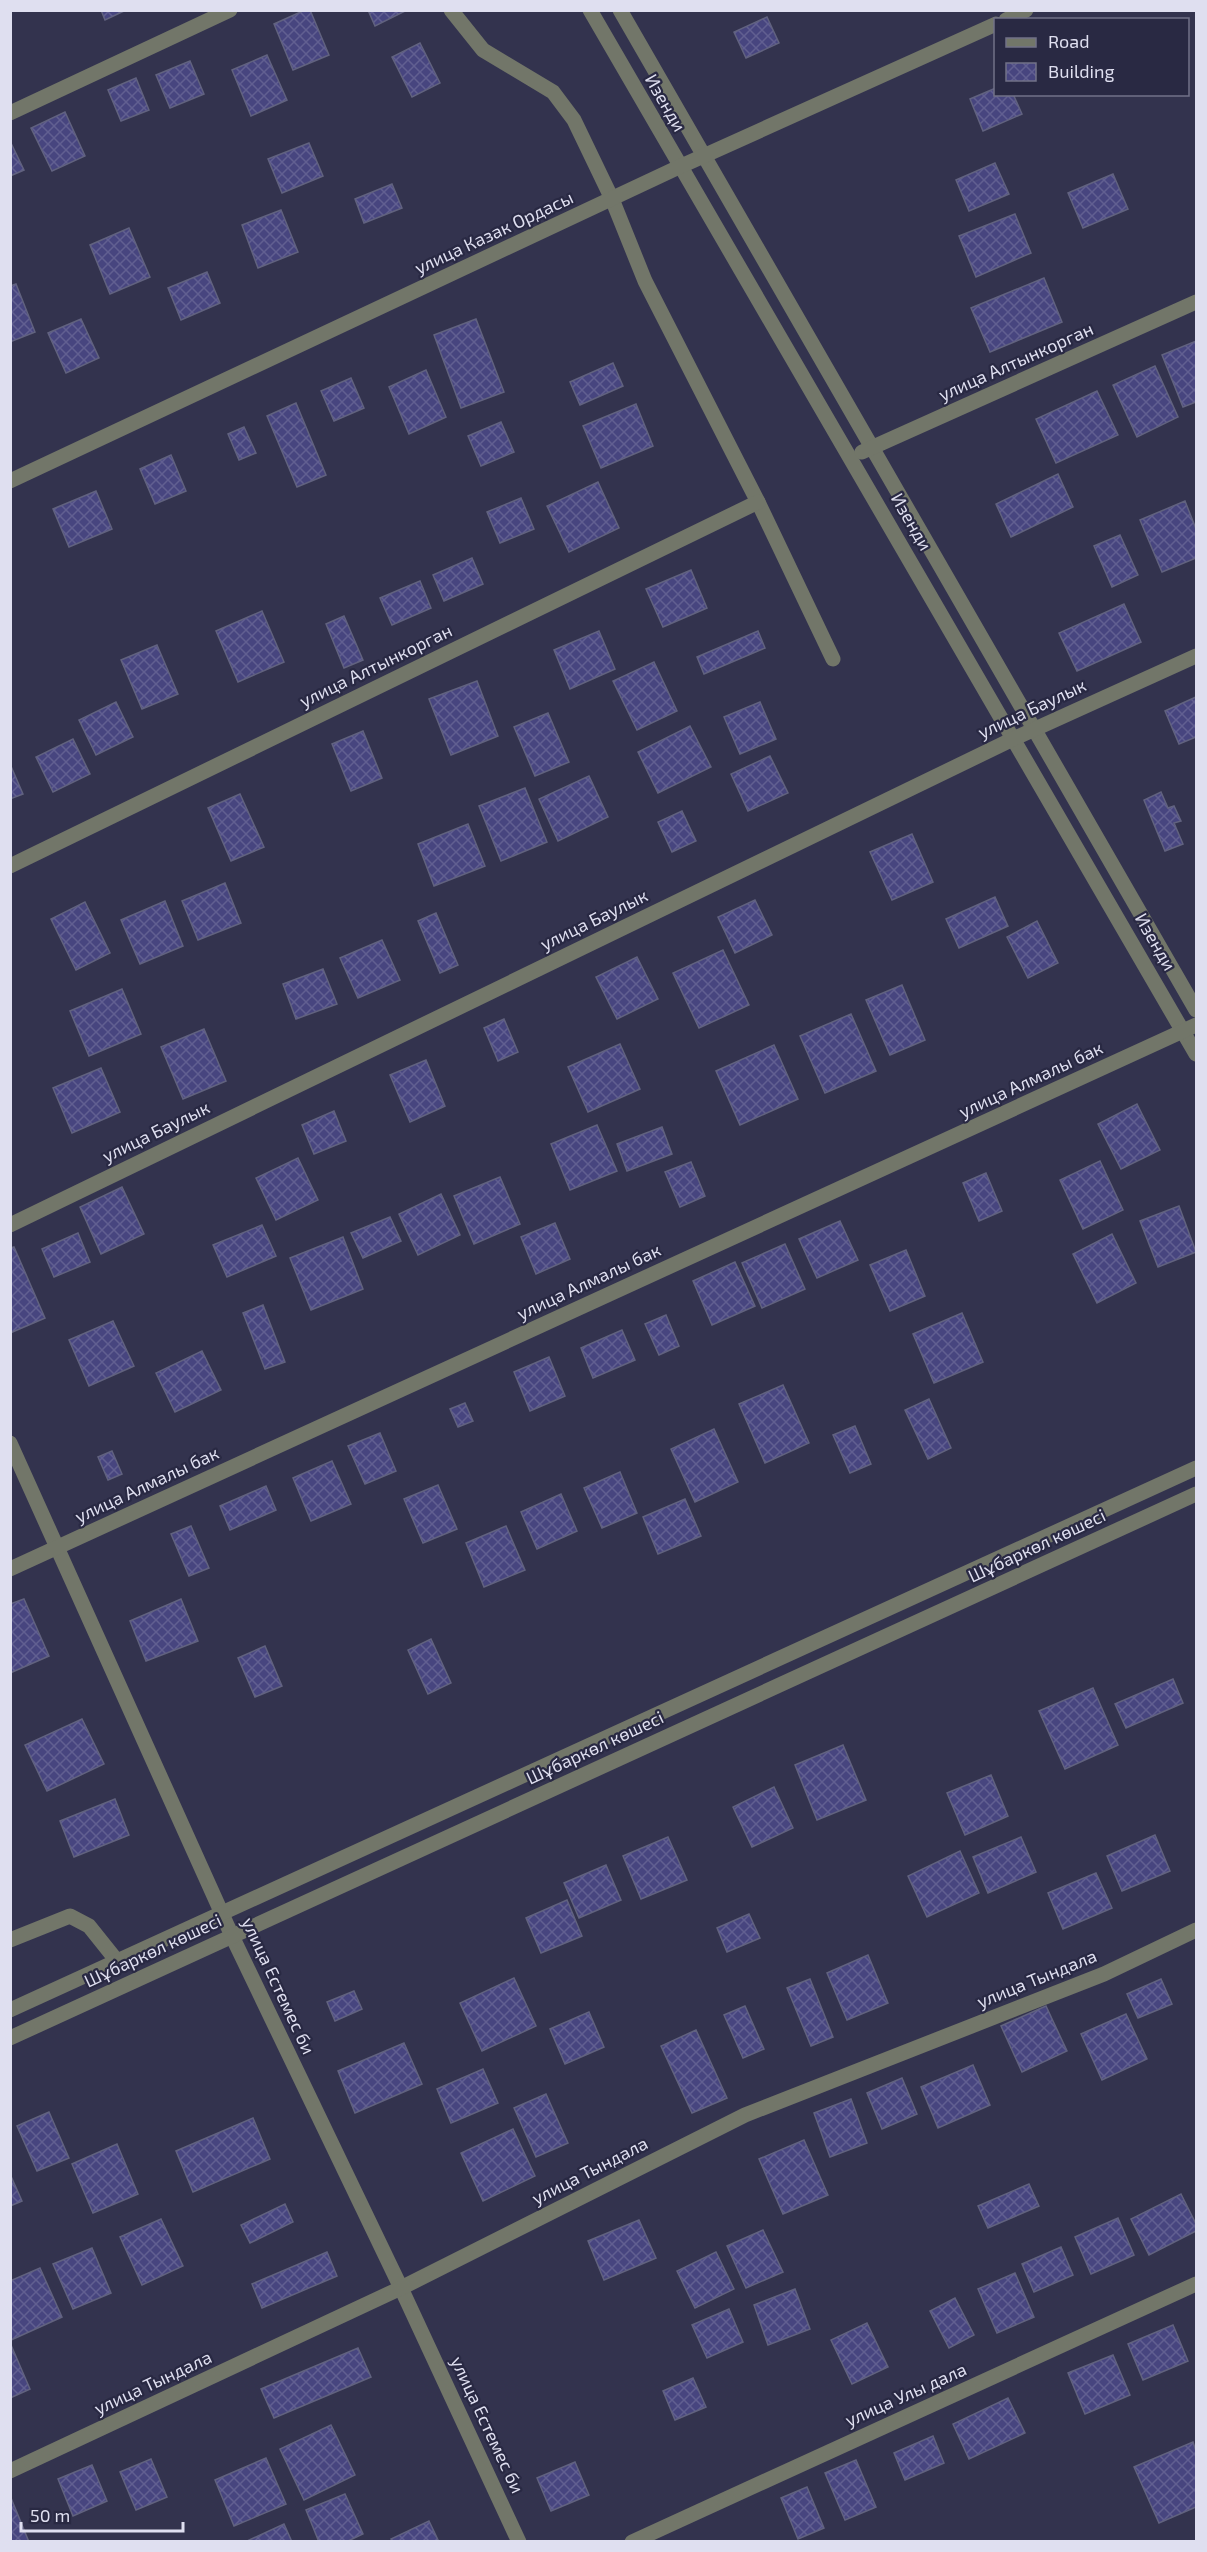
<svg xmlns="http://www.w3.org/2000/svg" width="1207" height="2552" viewBox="0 0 1207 2552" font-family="'Exo 2',sans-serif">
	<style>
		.building { fill: url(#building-cross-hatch); stroke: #61627f; stroke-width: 1.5 }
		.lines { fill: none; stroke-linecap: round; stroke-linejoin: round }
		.minor { stroke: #727669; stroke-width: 15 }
		.labels { text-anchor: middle; stroke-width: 4.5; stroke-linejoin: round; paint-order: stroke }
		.street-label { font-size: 18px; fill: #dfdff0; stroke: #292943 }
	</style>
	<defs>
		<pattern id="building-cross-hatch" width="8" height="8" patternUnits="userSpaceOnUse" patternTransform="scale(1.5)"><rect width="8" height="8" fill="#47457f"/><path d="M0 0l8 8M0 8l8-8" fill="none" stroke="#615f91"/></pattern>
	</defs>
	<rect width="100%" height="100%" fill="#33334e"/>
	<g class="building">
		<polygon points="101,10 123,10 124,11 105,20"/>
		<polygon points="305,10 310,10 329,55 293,70 274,24"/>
		<polygon points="368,10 407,10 375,26"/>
		<polygon points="767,17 779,43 746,58 734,32"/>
		<polygon points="420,43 440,83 412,97 392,57"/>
		<polygon points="267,55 287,100 251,116 232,70"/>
		<polygon points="190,61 204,94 170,108 156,75"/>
		<polygon points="136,78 149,110 121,121 108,90"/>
		<polygon points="996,88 996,94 1013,94 1022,114 983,131 970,99"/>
		<polygon points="65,112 85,156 52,171 31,128"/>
		<polygon points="10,141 24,170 10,176"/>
		<polygon points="309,143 323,176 282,193 268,159"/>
		<polygon points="995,163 1009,194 969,211 956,180"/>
		<polygon points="1113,174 1128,209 1083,228 1068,193"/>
		<polygon points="392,184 402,208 364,223 355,199"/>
		<polygon points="281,210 298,252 258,268 242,225"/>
		<polygon points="1015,214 1031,253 976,277 959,236"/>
		<polygon points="129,228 150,277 110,294 90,245"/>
		<polygon points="207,272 220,303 181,320 168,288"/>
		<polygon points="1044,278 1062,322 990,352 971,308"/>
		<polygon points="16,284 35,332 10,342 10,286"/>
		<polygon points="81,319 99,358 66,373 48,333"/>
		<polygon points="476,319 504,392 461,408 434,335"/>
		<polygon points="1196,341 1196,402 1183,407 1162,355"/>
		<polygon points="613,363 623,386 580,405 570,382"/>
		<polygon points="1155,366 1178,417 1137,437 1113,385"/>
		<polygon points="426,370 446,417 409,434 389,387"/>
		<polygon points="351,378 364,408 334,421 321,391"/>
		<polygon points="1097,391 1118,435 1056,463 1036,419"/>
		<polygon points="296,403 326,475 297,487 267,416"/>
		<polygon points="636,404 653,446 601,468 583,426"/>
		<polygon points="501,422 514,452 481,466 468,436"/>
		<polygon points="244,427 256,453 239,460 228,434"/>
		<polygon points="171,455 186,491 155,504 140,469"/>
		<polygon points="1058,474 1073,507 1011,537 996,504"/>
		<polygon points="598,482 619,528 569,552 547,506"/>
		<polygon points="96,491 112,529 69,547 53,509"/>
		<polygon points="521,498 534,529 500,543 487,512"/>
		<polygon points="1185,501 1196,529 1196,558 1162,572 1140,520"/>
		<polygon points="1120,535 1138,575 1112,587 1094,546"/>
		<polygon points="472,558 483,584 444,601 433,575"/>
		<polygon points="691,570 707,608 663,627 646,589"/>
		<polygon points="420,581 431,608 392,625 380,598"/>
		<polygon points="1124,604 1141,642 1077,671 1059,633"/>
		<polygon points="262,611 284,662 238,682 216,631"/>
		<polygon points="344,616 363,660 344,668 326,624"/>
		<polygon points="599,631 615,669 570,689 554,650"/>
		<polygon points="758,631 765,648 704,674 697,657"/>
		<polygon points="157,645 178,694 142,709 121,660"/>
		<polygon points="654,662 677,711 637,730 613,681"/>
		<polygon points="477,681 498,736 451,755 429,699"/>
		<polygon points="1196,697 1196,737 1179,744 1165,711"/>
		<polygon points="116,702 133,737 96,755 79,720"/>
		<polygon points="760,702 776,739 740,754 724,717"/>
		<polygon points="548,713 569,762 535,776 514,727"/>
		<polygon points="690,726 711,767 658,793 638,752"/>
		<polygon points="363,731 382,778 351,791 332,744"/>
		<polygon points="73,739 90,774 53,792 36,757"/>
		<polygon points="770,756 788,793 748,811 731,774"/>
		<polygon points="10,764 23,794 10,799"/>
		<polygon points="589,776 608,817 558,841 539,799"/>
		<polygon points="525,788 547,842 501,861 479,806"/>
		<polygon points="1161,792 1168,808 1174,806 1181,821 1174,823 1183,844 1165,851 1144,800"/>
		<polygon points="240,794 264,847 231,861 208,808"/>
		<polygon points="682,811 696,841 672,852 658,822"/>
		<polygon points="468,824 485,866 434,886 418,844"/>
		<polygon points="912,834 933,882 892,900 870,852"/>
		<polygon points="225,883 241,923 198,940 182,901"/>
		<polygon points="995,897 1008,926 959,948 946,919"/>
		<polygon points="755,900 772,935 735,953 718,917"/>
		<polygon points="165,901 183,946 140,964 121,920"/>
		<polygon points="85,902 110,953 76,970 51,919"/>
		<polygon points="436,913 458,965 440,973 418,921"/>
		<polygon points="1037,921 1058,963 1028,978 1007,937"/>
		<polygon points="382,940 400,980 358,998 340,958"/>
		<polygon points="723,950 749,1005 699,1028 673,973"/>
		<polygon points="637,957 658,999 617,1019 596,977"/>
		<polygon points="323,969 337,1004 296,1019 283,984"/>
		<polygon points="902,985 925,1040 890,1055 866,1000"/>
		<polygon points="122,989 141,1034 89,1056 70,1011"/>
		<polygon points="851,1014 876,1071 825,1093 800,1036"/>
		<polygon points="504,1019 518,1052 498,1061 484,1028"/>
		<polygon points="204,1029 226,1081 183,1099 161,1047"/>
		<polygon points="620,1044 640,1089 588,1112 568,1067"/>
		<polygon points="774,1045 798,1099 740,1125 716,1071"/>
		<polygon points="426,1060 445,1106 410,1122 390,1075"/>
		<polygon points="101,1068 120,1112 72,1133 53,1088"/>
		<polygon points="1137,1104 1160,1150 1121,1169 1098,1124"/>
		<polygon points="334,1111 346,1141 314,1154 302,1125"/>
		<polygon points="597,1125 617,1171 570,1190 551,1144"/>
		<polygon points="662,1127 672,1154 627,1171 617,1144"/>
		<polygon points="298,1158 318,1200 276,1220 256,1178"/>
		<polygon points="1100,1161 1123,1210 1083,1229 1060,1180"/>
		<polygon points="691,1162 705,1196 680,1207 665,1172"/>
		<polygon points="986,1173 1002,1211 979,1221 963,1183"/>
		<polygon points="500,1177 520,1224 474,1244 454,1196"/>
		<polygon points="122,1187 144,1234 101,1254 80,1207"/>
		<polygon points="441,1194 460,1235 418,1255 399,1214"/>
		<polygon points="1179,1206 1196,1252 1158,1267 1140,1221"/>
		<polygon points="390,1217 401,1241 363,1258 351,1233"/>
		<polygon points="840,1221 858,1260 817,1278 799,1239"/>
		<polygon points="555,1223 570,1259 536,1274 521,1237"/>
		<polygon points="262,1225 276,1256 227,1277 213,1245"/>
		<polygon points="78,1233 90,1262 54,1277 42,1249"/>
		<polygon points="1112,1234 1136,1283 1097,1303 1073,1254"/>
		<polygon points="343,1237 363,1289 311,1310 290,1258"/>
		<polygon points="785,1244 805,1289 762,1308 742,1263"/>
		<polygon points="14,1247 45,1318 10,1333 10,1248"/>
		<polygon points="906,1250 925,1296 890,1311 870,1265"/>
		<polygon points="735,1262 755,1306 712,1325 693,1281"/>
		<polygon points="263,1305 285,1362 265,1369 243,1313"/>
		<polygon points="962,1313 983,1362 934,1383 913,1334"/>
		<polygon points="666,1315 679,1346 659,1355 645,1324"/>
		<polygon points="113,1321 134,1366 89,1386 69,1340"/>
		<polygon points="622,1330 635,1360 593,1378 581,1348"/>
		<polygon points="202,1351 221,1390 175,1412 156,1373"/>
		<polygon points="549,1357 565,1396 530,1411 514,1372"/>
		<polygon points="783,1385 809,1443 765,1463 739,1404"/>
		<polygon points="929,1399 951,1448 928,1459 905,1410"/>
		<polygon points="465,1403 473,1421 458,1427 450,1409"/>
		<polygon points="855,1426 871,1464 850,1473 833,1435"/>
		<polygon points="714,1429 738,1482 695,1502 671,1449"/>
		<polygon points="380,1433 396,1471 365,1484 348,1446"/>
		<polygon points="112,1451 122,1474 108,1480 98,1457"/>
		<polygon points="332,1461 351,1504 311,1521 293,1478"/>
		<polygon points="620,1472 637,1513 602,1528 584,1488"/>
		<polygon points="438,1485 457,1529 423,1543 404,1499"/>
		<polygon points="266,1486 276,1510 230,1530 220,1506"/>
		<polygon points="561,1494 577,1531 537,1549 521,1512"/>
		<polygon points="685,1499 701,1536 658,1554 643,1517"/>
		<polygon points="191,1526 209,1568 189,1576 171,1534"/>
		<polygon points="506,1526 525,1570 484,1587 466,1543"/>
		<polygon points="24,1599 49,1656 10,1673 10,1604"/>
		<polygon points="181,1599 198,1641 146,1661 130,1621"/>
		<polygon points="431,1639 451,1683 428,1694 408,1650"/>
		<polygon points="265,1646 282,1686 255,1697 238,1658"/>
		<polygon points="1173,1679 1183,1703 1126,1728 1115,1704"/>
		<polygon points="1093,1688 1118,1745 1065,1769 1039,1711"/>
		<polygon points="82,1719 104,1764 47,1791 25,1745"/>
		<polygon points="843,1745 866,1800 817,1820 795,1765"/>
		<polygon points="991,1775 1008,1816 965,1835 947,1793"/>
		<polygon points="774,1787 793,1828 752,1847 733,1807"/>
		<polygon points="115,1799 129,1835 74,1857 60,1821"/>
		<polygon points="1155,1835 1170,1871 1122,1891 1107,1856"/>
		<polygon points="668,1837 687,1880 641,1899 623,1856"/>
		<polygon points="1021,1837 1036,1872 988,1893 973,1857"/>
		<polygon points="960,1851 979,1893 927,1917 908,1876"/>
		<polygon points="606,1865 621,1900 579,1918 564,1883"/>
		<polygon points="1096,1873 1112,1908 1063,1929 1048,1893"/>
		<polygon points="567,1900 582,1936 541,1953 526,1918"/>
		<polygon points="749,1914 760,1938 727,1952 717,1928"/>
		<polygon points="868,1955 888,2003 847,2020 827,1973"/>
		<polygon points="514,1978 536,2026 482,2051 460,2003"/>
		<polygon points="810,1979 833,2037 811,2046 787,1988"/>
		<polygon points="1161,1979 1172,2004 1138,2018 1127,1994"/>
		<polygon points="354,1991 362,2009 335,2021 327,2002"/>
		<polygon points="745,2006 764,2049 743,2058 724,2015"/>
		<polygon points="1046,2006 1067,2051 1022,2072 1001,2026"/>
		<polygon points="589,2012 604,2047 565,2064 550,2029"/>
		<polygon points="1126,2014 1147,2059 1102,2080 1081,2034"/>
		<polygon points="696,2030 727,2098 692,2113 661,2046"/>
		<polygon points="404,2043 422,2084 355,2113 338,2071"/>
		<polygon points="973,2065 990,2105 938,2128 921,2087"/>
		<polygon points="483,2069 498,2103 451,2123 437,2089"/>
		<polygon points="902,2078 917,2114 882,2129 867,2093"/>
		<polygon points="546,2094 568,2143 536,2157 514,2108"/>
		<polygon points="851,2099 867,2143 830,2157 814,2113"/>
		<polygon points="49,2112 69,2158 37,2171 17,2126"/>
		<polygon points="253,2118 270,2159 193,2192 176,2151"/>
		<polygon points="513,2129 535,2176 483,2201 461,2153"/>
		<polygon points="804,2140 828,2195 783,2214 759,2159"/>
		<polygon points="117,2144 138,2194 93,2213 72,2164"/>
		<polygon points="10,2174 22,2201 10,2206"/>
		<polygon points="1029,2184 1039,2206 988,2228 978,2206"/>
		<polygon points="1181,2194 1196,2224 1196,2231 1149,2255 1131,2219"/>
		<polygon points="285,2204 293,2222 250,2243 241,2225"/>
		<polygon points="1118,2218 1134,2255 1091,2274 1075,2237"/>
		<polygon points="161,2219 183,2266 142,2285 120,2237"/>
		<polygon points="639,2220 656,2258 604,2280 588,2241"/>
		<polygon points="763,2230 783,2272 746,2288 727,2246"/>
		<polygon points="1061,2247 1073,2275 1034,2292 1022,2264"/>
		<polygon points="92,2248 111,2293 73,2309 53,2264"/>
		<polygon points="327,2252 337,2276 262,2308 252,2284"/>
		<polygon points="716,2252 734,2289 695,2308 677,2271"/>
		<polygon points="40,2268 62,2317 11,2340 10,2281"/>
		<polygon points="1015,2273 1034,2317 997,2333 978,2289"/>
		<polygon points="795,2289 810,2329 768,2345 754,2305"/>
		<polygon points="955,2298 974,2335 949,2348 930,2311"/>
		<polygon points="729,2309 743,2342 707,2358 692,2325"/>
		<polygon points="867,2323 888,2367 852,2384 831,2340"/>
		<polygon points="1173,2325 1188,2361 1143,2380 1128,2344"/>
		<polygon points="11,2345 30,2389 10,2398 10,2346"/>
		<polygon points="358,2348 371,2377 274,2418 261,2389"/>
		<polygon points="1113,2355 1130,2395 1085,2414 1068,2373"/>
		<polygon points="693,2378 706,2407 675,2420 663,2391"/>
		<polygon points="1008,2398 1025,2433 969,2459 953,2424"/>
		<polygon points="331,2425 355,2475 304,2500 280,2449"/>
		<polygon points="933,2436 944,2463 905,2480 894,2453"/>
		<polygon points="1193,2442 1196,2451 1196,2507 1159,2523 1134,2467"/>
		<polygon points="266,2458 286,2504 234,2526 215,2480"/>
		<polygon points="151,2459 167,2497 136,2510 120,2472"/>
		<polygon points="856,2460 876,2507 845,2520 825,2473"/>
		<polygon points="575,2462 589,2495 551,2511 537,2478"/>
		<polygon points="92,2465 107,2501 73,2516 58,2479"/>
		<polygon points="807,2487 824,2528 798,2539 781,2498"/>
		<polygon points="345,2494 363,2534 346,2542 319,2542 306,2510"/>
		<polygon points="11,2498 29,2542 10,2542"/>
		<polygon points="429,2521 439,2542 393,2542 391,2539"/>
		<polygon points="284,2524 292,2542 245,2542"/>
	</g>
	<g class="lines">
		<g class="minor">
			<polyline points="451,10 483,50 553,92 574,120 612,199 645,281 758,502 833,659"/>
			<polyline points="590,10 1196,1054"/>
			<polyline points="620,10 1196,1010"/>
			<polyline points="1006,20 1026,10"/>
			<polyline points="10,113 230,10"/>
			<polyline points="862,452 1196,302"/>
			<polyline points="10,481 679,167 996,24"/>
			<polyline points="10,866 758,502"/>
			<polyline points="10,1225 1013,739 1196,656"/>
			<polyline points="10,1443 232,1936 401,2288 519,2542"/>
			<polyline points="10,1569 1196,1025"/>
			<polyline points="10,1940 70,1916 89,1926 117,1961"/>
			<polyline points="10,2010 1196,1468"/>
			<polyline points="10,2038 1196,1494"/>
			<polyline points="10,2471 401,2288 745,2115 1104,1974 1196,1930"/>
			<polyline points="632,2542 1196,2284"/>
		</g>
	</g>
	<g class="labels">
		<g class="street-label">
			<text transform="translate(665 103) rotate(60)" y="6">Изенди</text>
			<text transform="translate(494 233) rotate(-25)" y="6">улица Казак Ордасы</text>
			<text transform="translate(1016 362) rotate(-24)" y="6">улица Алтынкорган</text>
			<text transform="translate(911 522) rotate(60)" y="6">Изенди</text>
			<text transform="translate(376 666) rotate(-26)" y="6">улица Алтынкорган</text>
			<text transform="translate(1032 709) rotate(-25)" y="6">улица Баулык</text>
			<text transform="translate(594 920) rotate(-26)" y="6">улица Баулык</text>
			<text transform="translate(1155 942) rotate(60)" y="6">Изенди</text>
			<text transform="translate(1031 1080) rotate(-25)" y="6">улица Алмалы бак</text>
			<text transform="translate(156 1132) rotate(-26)" y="6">улица Баулык</text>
			<text transform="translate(589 1282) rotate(-25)" y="6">улица Алмалы бак</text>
			<text transform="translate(147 1485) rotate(-25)" y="6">улица Алмалы бак</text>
			<text transform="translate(1037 1546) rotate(-25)" y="6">Шұбаркөл көшесі</text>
			<text transform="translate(595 1748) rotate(-25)" y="6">Шұбаркөл көшесі</text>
			<text transform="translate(153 1951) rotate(-25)" y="6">Шұбаркөл көшесі</text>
			<text transform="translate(1037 1979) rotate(-22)" y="6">улица Тындала</text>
			<text transform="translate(278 1986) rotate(65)" y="6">улица Естемес би</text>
			<text transform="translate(590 2171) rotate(-27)" y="6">улица Тындала</text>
			<text transform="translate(153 2383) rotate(-25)" y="6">улица Тындала</text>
			<text transform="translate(906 2395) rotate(-24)" y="6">улица Улы дала</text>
			<text transform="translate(487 2425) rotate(65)" y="6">улица Естемес би</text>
		</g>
	</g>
	<rect width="1207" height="2552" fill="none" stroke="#dfdff0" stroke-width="24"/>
	<rect x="994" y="18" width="195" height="78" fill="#292943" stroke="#727288" stroke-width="1.5"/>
	<rect x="1006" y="38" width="30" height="9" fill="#727669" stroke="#727288" stroke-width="1.5"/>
	<text x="1048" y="48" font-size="18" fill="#dfdff0">Road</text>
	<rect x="1006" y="63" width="30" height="18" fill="url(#building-cross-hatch)" stroke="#727288" stroke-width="1.5"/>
	<text x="1048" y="78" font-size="18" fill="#dfdff0">Building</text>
	<path d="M21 2522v9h162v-9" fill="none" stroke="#dfdff0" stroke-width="3"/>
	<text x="30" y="2522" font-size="18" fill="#dfdff0" stroke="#292943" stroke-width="4.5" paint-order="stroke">50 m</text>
</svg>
